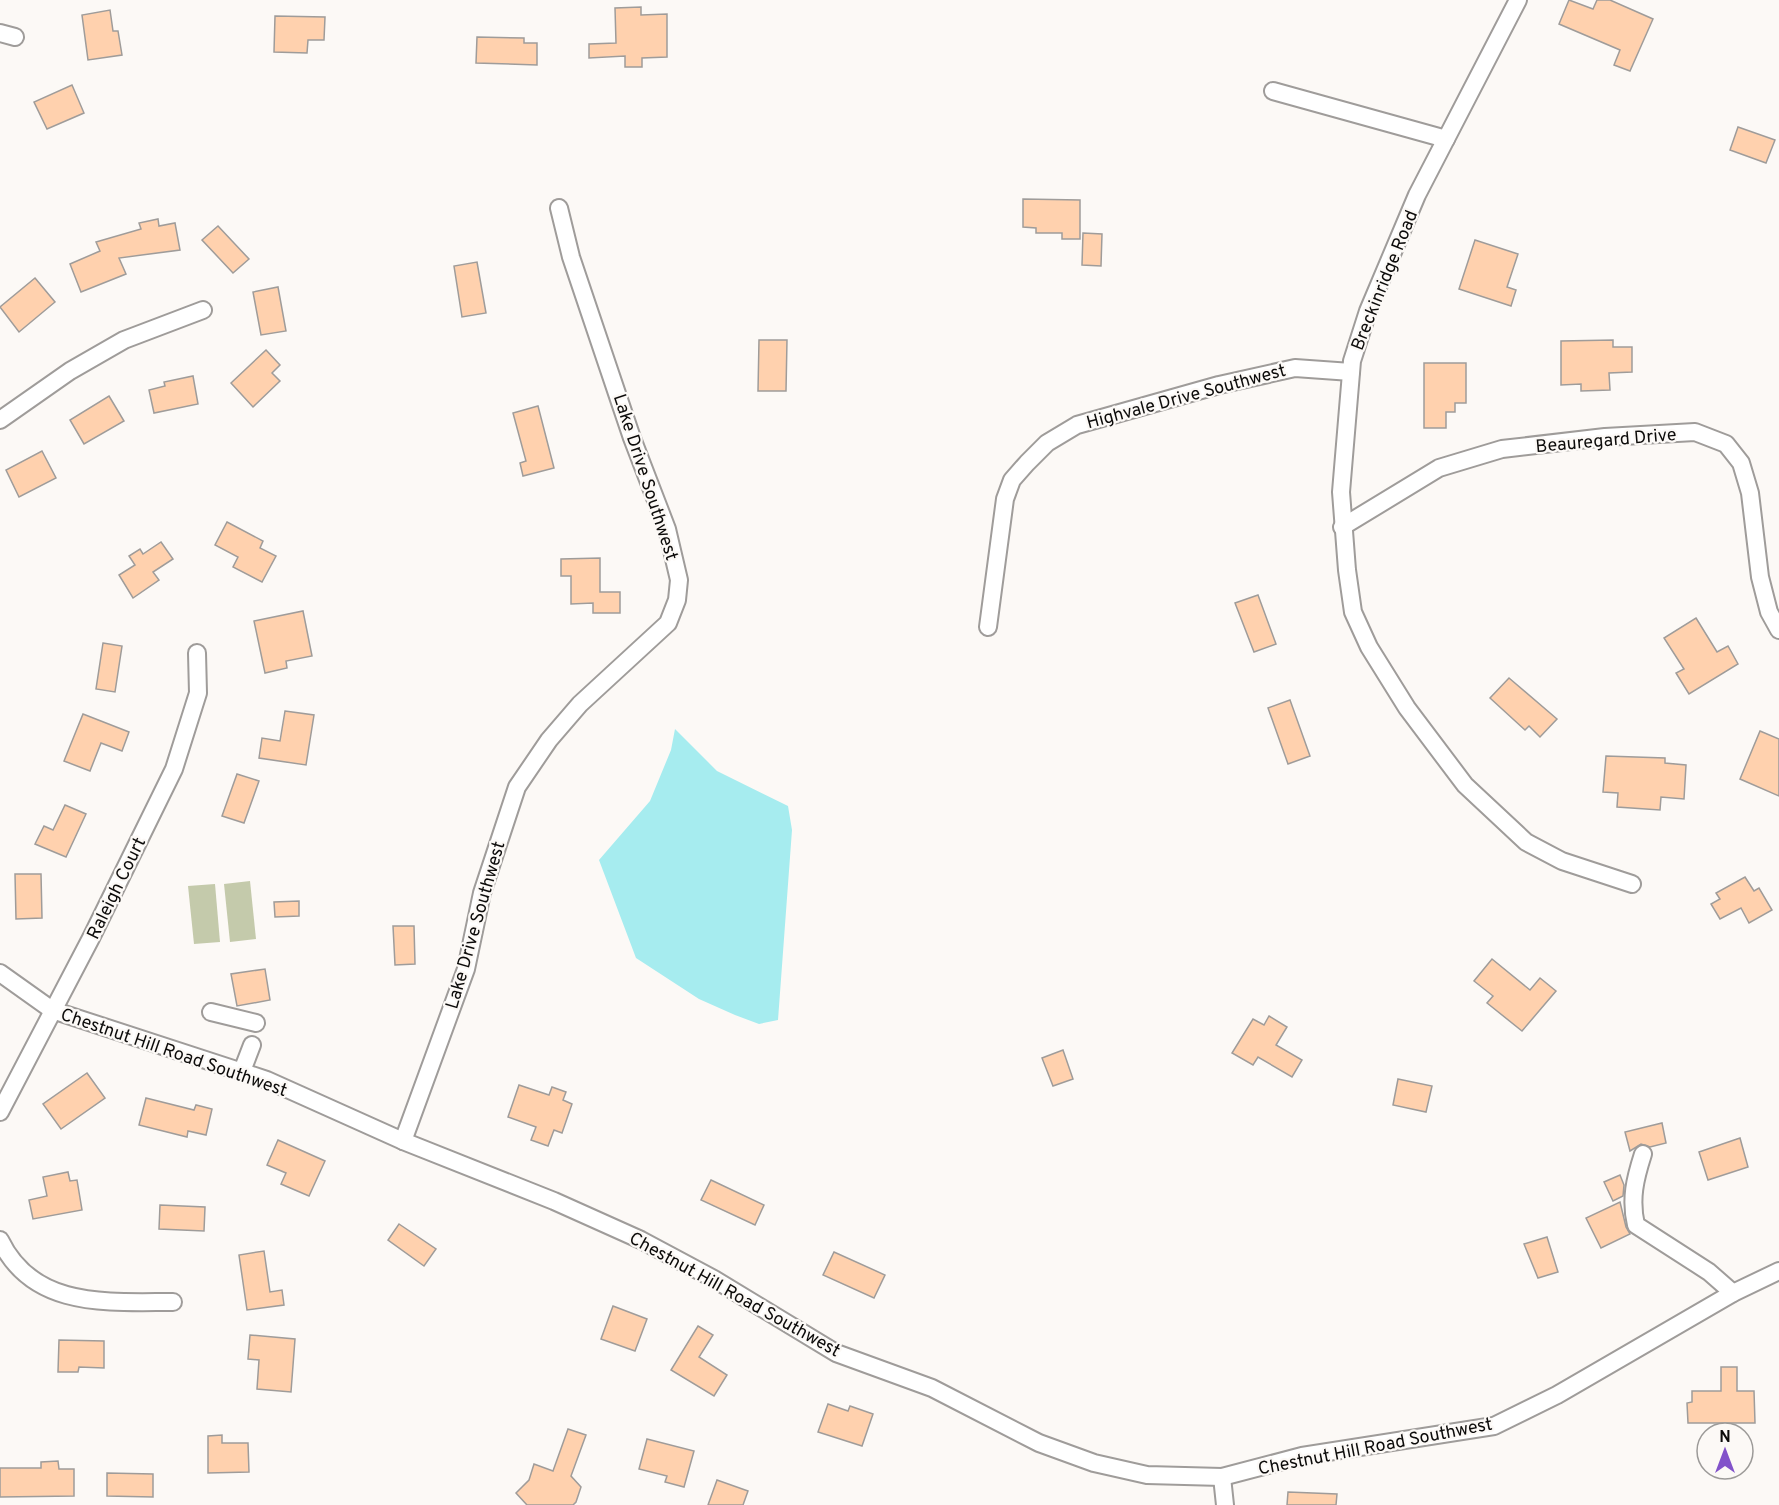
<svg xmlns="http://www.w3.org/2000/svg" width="1779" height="1505" viewBox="0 0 1779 1505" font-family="Overpass,sans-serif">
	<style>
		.green { fill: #c4caab }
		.water { fill: #a6ecef }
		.building { fill: #ffd1ae; stroke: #9f9c9a; stroke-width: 1.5 }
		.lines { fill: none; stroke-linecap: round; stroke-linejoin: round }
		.minor-casing { stroke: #9f9c9a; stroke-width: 20 }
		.minor { stroke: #fff; stroke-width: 16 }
		.labels { text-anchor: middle; stroke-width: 4.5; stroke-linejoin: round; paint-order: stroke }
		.street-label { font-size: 18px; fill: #0c0b0a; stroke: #fcf9f6 }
	</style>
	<rect width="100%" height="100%" fill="#fcf9f6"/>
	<g class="green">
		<polygon points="250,881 256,939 230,942 224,884"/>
		<polygon points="215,884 220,942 194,944 188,886"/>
	</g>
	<polygon class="water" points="675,729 717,771 788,806 792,830 778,1020 759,1024 735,1015 699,999 636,958 599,860 650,801 671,750"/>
	<g class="building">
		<polygon points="1569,0 1593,9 1597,0 1610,0 1653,19 1630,71 1614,65 1620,50 1559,24"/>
		<polygon points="641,7 641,15 667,14 667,57 642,58 642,67 625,67 625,56 589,58 589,44 616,43 615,8"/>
		<polygon points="110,10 113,31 118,31 122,55 88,60 82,15"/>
		<polygon points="275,16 325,17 324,40 308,40 307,53 274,52"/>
		<polygon points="477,37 524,38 524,43 537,43 537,65 476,63"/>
		<polygon points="72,85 84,113 47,129 34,102"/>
		<polygon points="1738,127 1775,140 1766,163 1730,150"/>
		<polygon points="1023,199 1080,200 1080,239 1062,239 1062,233 1036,233 1036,228 1023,227"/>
		<polygon points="158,219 159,226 175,223 180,250 119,258 126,274 81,292 70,264 100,251 96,242 141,229 139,223"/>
		<polygon points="218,226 249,259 233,273 202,240"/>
		<polygon points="1083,233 1102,234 1101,266 1082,265"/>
		<polygon points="1475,240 1518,254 1507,287 1516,290 1511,306 1459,289"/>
		<polygon points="477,262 486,313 462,317 454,266"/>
		<polygon points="35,278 55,302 19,332 0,307"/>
		<polygon points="278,287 286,331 261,335 253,292"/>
		<polygon points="759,340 787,340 786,391 758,391"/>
		<polygon points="1613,340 1613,347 1632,347 1632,372 1609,373 1610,390 1581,391 1581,384 1561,385 1561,341"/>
		<polygon points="266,350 280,365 272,373 280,381 253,407 231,383"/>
		<polygon points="1424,363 1466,363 1466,403 1455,403 1455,412 1446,412 1446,428 1424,428"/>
		<polygon points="193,376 198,404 154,413 149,390 165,386 164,382"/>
		<polygon points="109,396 124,421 84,444 70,420"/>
		<polygon points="538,406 554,468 523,476 520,463 526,461 513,413"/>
		<polygon points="42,451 56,478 19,497 6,470"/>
		<polygon points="227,522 263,541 260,548 276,556 262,582 233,567 238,557 215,545"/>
		<polygon points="161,542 173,559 153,572 159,580 133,598 119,575 135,565 129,556 140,549 143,554"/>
		<polygon points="600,558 600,592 620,592 620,613 593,613 593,603 571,604 571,576 561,576 561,559"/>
		<polygon points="1258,595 1276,644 1254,652 1235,603"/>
		<polygon points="303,611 312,656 286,661 287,668 265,673 254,621"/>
		<polygon points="1696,618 1717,652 1728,646 1738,664 1689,694 1676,673 1684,669 1664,638"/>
		<polygon points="103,643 122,646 115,692 96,689"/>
		<polygon points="1509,678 1557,719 1540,737 1529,726 1525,730 1490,698"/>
		<polygon points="1290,700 1310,756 1288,764 1268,708"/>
		<polygon points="285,711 314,715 306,765 259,758 262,738 280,741"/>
		<polygon points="83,714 129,732 122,751 101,743 90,771 64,761"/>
		<polygon points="1760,731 1779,739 1779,796 1740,779"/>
		<polygon points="1606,756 1665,758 1665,763 1686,765 1684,799 1661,797 1660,810 1617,807 1618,793 1603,792"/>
		<polygon points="237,774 259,781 244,823 222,816"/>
		<polygon points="65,805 86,814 66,857 35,844 44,826 53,830"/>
		<polygon points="15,874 41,874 42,918 16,919"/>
		<polygon points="1745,877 1754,891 1759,888 1772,910 1749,923 1741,908 1720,919 1711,904 1720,899 1716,893"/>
		<polygon points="299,901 299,916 275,917 274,902"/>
		<polygon points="393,926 414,926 415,964 395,965"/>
		<polygon points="1492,959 1530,990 1540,978 1556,991 1522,1031 1487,1003 1493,996 1474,981"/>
		<polygon points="265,969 270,1000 237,1006 231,974"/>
		<polygon points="1269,1016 1287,1027 1276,1045 1302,1060 1292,1077 1258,1057 1253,1065 1232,1053 1253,1019 1264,1025"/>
		<polygon points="1063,1050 1073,1079 1053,1086 1042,1058"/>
		<polygon points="87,1073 105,1098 61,1129 43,1104"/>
		<polygon points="1398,1079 1432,1086 1426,1112 1393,1105"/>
		<polygon points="519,1085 549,1095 552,1087 566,1092 563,1100 572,1104 562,1133 554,1130 548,1146 531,1140 536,1127 508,1117"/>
		<polygon points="146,1098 194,1110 196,1105 212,1109 206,1135 188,1131 187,1137 139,1125"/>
		<polygon points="1662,1123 1666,1143 1650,1147 1641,1144 1630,1151 1625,1132"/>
		<polygon points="1740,1138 1748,1167 1708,1180 1699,1152"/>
		<polygon points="278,1140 325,1161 309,1196 281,1184 286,1173 267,1165"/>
		<polygon points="68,1172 70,1181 77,1180 82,1210 33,1219 29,1200 47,1196 43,1177"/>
		<polygon points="1620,1175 1624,1185 1623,1196 1613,1201 1604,1182"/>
		<polygon points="711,1180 764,1205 755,1225 701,1200"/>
		<polygon points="1620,1202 1626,1227 1630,1234 1601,1248 1586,1218"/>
		<polygon points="160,1205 205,1207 204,1231 159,1229"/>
		<polygon points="399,1224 436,1249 424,1266 388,1240"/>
		<polygon points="1547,1237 1558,1272 1538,1278 1524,1244"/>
		<polygon points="264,1251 270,1292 282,1290 284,1305 247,1310 239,1255"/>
		<polygon points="834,1252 885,1275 874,1298 823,1275"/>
		<polygon points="613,1306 647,1319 635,1351 601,1339"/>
		<polygon points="698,1326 713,1335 699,1357 727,1375 714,1396 671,1370"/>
		<polygon points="250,1335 295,1339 291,1392 257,1389 259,1360 248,1359"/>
		<polygon points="59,1340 104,1341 104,1368 79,1367 78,1372 58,1372"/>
		<polygon points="1721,1367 1737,1367 1737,1391 1754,1391 1755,1423 1688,1423 1687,1403 1692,1402 1692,1391 1721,1391"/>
		<polygon points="828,1404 848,1411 850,1406 873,1414 862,1446 818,1432"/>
		<polygon points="568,1429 586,1435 571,1476 581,1487 576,1502 573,1505 527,1505 516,1493 529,1480 534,1464 553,1471"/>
		<polygon points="222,1435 222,1443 248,1443 249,1472 208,1473 208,1436"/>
		<polygon points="647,1439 694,1451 684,1487 665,1482 667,1476 639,1469"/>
		<polygon points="58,1461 59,1469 74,1469 74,1496 0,1497 0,1468 41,1468 41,1462"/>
		<polygon points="107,1473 153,1474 153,1497 107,1496"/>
		<polygon points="717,1480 748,1491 743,1505 708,1505"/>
		<polygon points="1288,1492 1337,1494 1336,1505 1287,1505"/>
	</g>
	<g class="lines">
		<defs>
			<g id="minor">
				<polyline points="1518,0 1417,195 1368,311 1352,361 1341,492 1347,570 1353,612 1369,647 1407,708 1465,785 1526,842 1562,861 1632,884"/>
				<polyline points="0,33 15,37"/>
				<polyline points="1273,91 1446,139"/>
				<polyline points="0,420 70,371 124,340 203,310"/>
				<polyline points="1342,527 1439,468 1502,449 1605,437 1695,432 1726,444 1741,463 1750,493 1760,577 1769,612 1779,630"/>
				<polyline points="988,627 1005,499 1012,480 1027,463 1047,443 1077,425 1219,385 1295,368 1351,372"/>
				<polyline points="0,973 52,1010 267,1080 403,1141 554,1201 641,1240 714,1279 836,1353 932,1388 1039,1443 1094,1463 1147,1475 1222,1477 1302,1456 1494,1426 1557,1395 1733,1293 1779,1271"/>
				<polyline points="211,1012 256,1023"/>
				<polyline points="242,1071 252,1045"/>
				<polyline points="0,1112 91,938 174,769 198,693 197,653"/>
				<polyline points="403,1141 466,969 482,893 517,787 549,740 580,704 668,623 677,600 679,580 667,529 632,438 571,257 559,208"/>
				<path d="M1643,1154c-8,25 -13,45 -7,71l73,47 24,21"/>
				<path d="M0,1240c33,69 107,62 173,62"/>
				<polyline points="1222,1477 1225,1505"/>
			</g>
		</defs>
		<use href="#minor" class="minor-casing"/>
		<use href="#minor" class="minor"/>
	</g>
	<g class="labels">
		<g class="street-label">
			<text transform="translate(1384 280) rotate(-68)" y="6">Breckinridge Road</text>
			<text transform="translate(1186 396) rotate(-15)" y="6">Highvale Drive Southwest</text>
			<text transform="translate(1606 440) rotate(-5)" y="6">Beauregard Drive</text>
			<text transform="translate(646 477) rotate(72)" y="6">Lake Drive Southwest</text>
			<text transform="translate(116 888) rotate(-64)" y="6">Raleigh Court</text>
			<text transform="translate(475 925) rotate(-74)" y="6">Lake Drive Southwest</text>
			<text transform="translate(174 1052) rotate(19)" y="6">Chestnut Hill Road Southwest</text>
			<text transform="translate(735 1294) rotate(29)" y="6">Chestnut Hill Road Southwest</text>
			<text transform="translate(1375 1446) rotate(-11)" y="6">Chestnut Hill Road Southwest</text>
		</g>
	</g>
	<g transform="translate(1725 1451)"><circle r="28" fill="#fcf9f6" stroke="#9c9a98" stroke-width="1.5"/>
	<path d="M0-4.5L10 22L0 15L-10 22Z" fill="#8252ca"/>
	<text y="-9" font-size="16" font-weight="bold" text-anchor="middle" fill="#0c0b0a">N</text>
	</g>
</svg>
